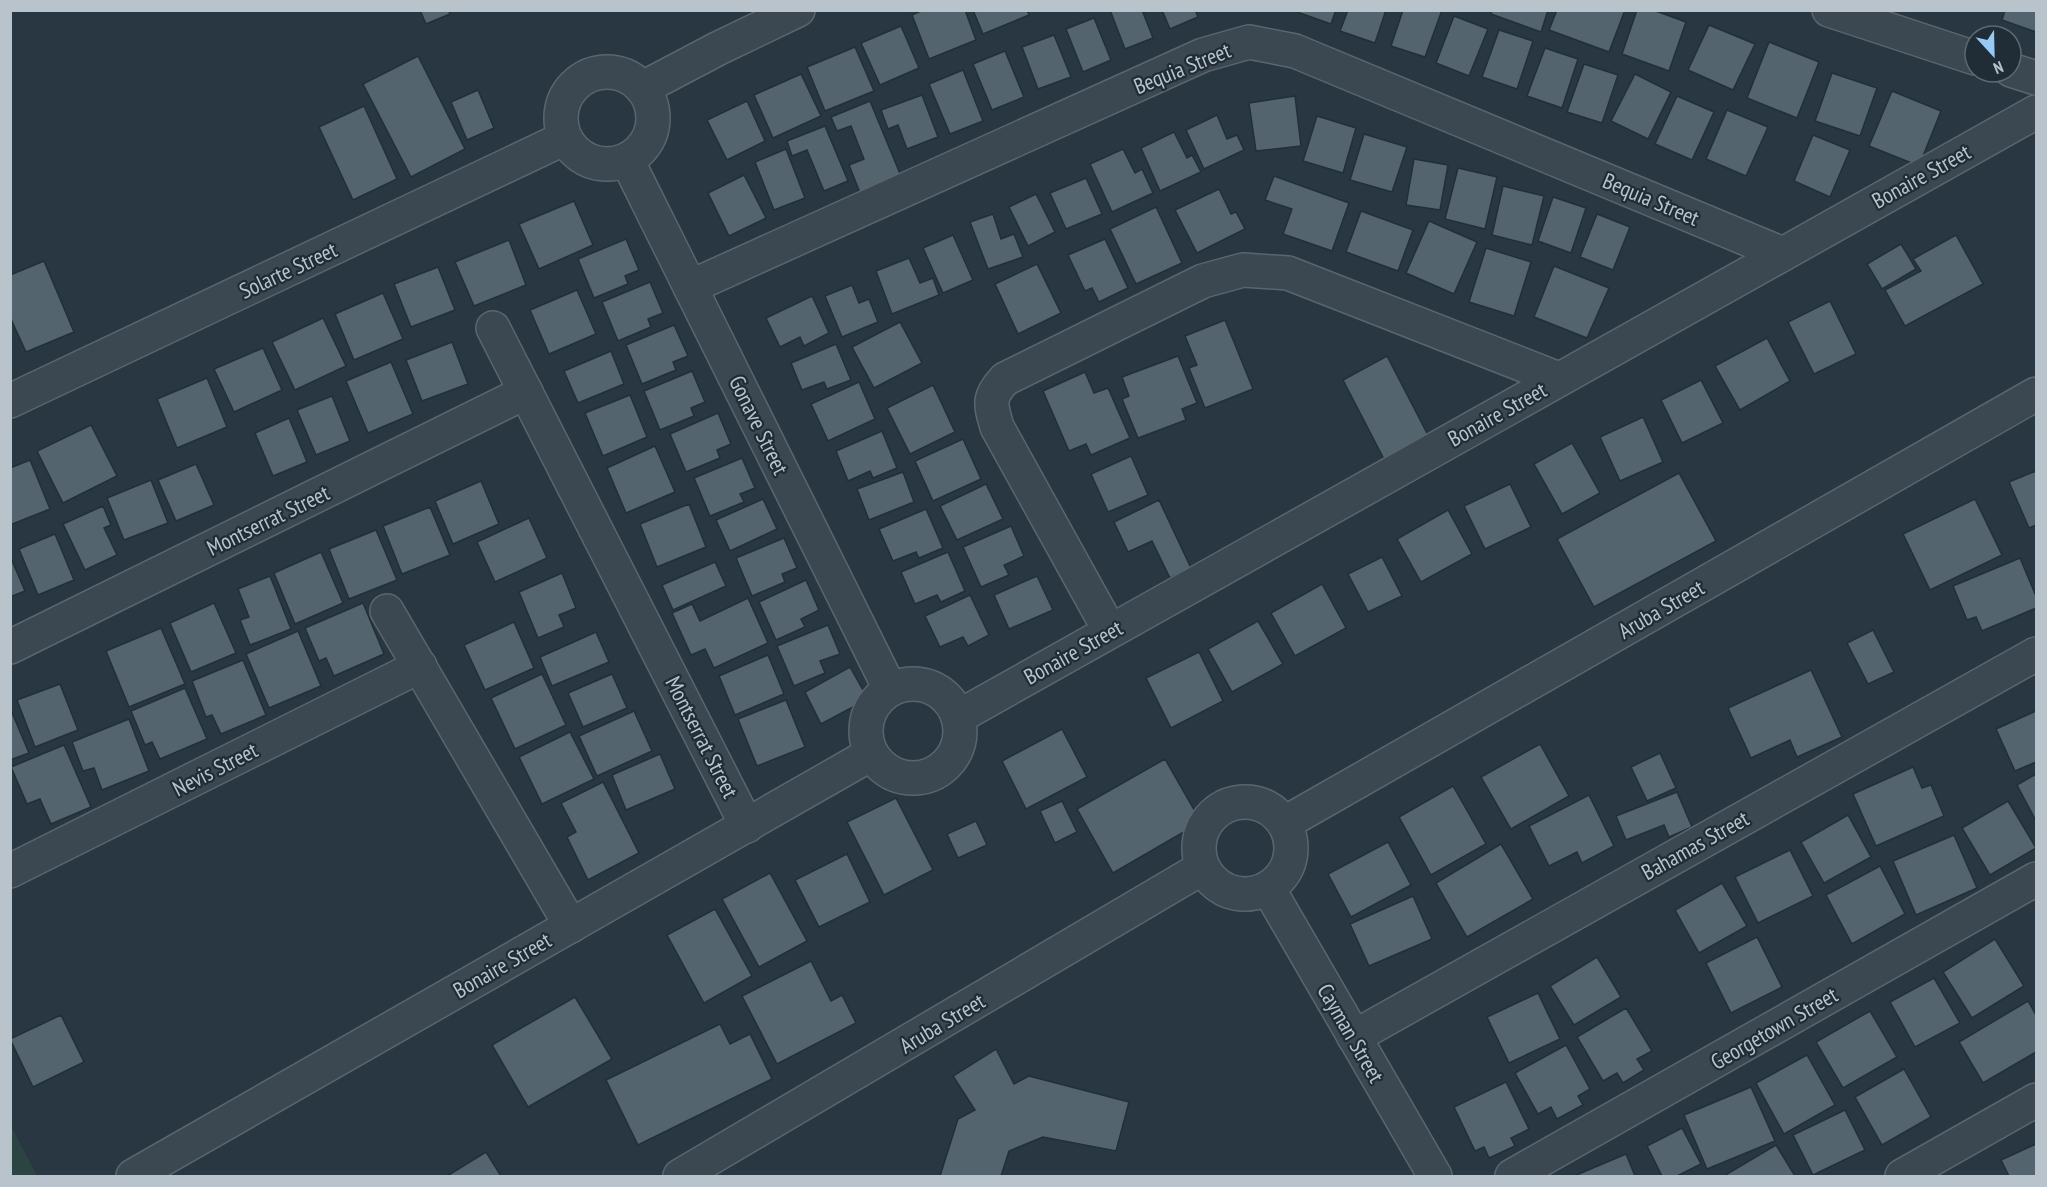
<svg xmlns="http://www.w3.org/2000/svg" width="2047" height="1187" viewBox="0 0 2047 1187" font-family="'PT Sans Narrow',sans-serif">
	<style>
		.green { fill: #2b4442 }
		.building { fill: #53646e; stroke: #232f38; stroke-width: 1.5 }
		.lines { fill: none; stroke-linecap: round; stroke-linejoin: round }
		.minor-casing { stroke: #5a666e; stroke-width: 36 }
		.minor { stroke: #3c4851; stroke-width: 33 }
		.labels { text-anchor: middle; stroke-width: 4.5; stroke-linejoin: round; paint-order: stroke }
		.street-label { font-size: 22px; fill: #b9c3cb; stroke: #212d36 }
	</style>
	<rect width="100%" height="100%" fill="#283741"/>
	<polygon class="green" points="10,1126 11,1126 37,1176 11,1176"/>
	<g class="building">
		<polygon points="420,10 448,10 450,14 426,24"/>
		<polygon points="923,10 965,10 976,40 929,59 912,15"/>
		<polygon points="973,10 1027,10 1029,15 983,34"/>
		<polygon points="1110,10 1142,10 1153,38 1125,49"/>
		<polygon points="1162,10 1195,10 1198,17 1170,29"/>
		<polygon points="1297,10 1336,10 1331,24 1297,12"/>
		<polygon points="1348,10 1386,10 1375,43 1340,31"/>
		<polygon points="1403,10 1442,10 1425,57 1391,46"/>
		<polygon points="1492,10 1548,10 1541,32 1491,14"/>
		<polygon points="1557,10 1625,10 1609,52 1549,30"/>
		<polygon points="1637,10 1653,10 1686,22 1669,71 1622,54"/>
		<polygon points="2005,10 2036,10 2036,32 2002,20"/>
		<polygon points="1454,16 1488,29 1469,76 1436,63"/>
		<polygon points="1094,18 1111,60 1083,72 1066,29"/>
		<polygon points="1709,25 1755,44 1733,90 1688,70"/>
		<polygon points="901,26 919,68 880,85 861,43"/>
		<polygon points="1499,30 1533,41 1517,89 1482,77"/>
		<polygon points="1054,35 1071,77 1038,89 1022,47"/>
		<polygon points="1769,42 1819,62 1797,118 1747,98"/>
		<polygon points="855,47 874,91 825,111 807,67"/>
		<polygon points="1545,48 1578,59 1562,108 1527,96"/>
		<polygon points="1005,51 1024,97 992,110 973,64"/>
		<polygon points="418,56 465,149 411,177 363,84"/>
		<polygon points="1584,64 1618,75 1602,123 1567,112"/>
		<polygon points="963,70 983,121 950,134 929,84"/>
		<polygon points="1832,73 1877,88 1860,136 1815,121"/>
		<polygon points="801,74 821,116 773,138 754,95"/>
		<polygon points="1635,74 1671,92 1648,139 1611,121"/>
		<polygon points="478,90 494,128 467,140 451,102"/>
		<polygon points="1892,91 1941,111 1919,166 1869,146"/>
		<polygon points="922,95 938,137 907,149 898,125 888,129 881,110"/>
		<polygon points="1295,96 1301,146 1256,151 1249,103"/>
		<polygon points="1677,96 1714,112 1692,160 1655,144"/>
		<polygon points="747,101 765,141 727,160 707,120"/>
		<polygon points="870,101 903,181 862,198 849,165 864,159 851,126 837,131 831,117"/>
		<polygon points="364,106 397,179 353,200 319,127"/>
		<polygon points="1727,110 1768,127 1746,176 1706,159"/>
		<polygon points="1217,115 1227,139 1237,135 1244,150 1204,169 1186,130"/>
		<polygon points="1317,116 1356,128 1343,173 1303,161"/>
		<polygon points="825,126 848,181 824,191 807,150 792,156 787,141"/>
		<polygon points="1174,132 1187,158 1192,155 1201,172 1160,191 1141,148"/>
		<polygon points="1364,134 1407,147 1392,192 1350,180"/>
		<polygon points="1813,135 1850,150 1830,197 1794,181"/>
		<polygon points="786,149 805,198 774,210 755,162"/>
		<polygon points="1123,149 1135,173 1142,169 1153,193 1112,212 1090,164"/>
		<polygon points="1414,159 1448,165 1440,210 1406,205"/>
		<polygon points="1458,168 1497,177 1485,229 1445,219"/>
		<polygon points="744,175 766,218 729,236 708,193"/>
		<polygon points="1274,176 1349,203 1332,251 1283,234 1292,209 1265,200"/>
		<polygon points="1086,178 1102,214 1066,229 1050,193"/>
		<polygon points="1503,186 1544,196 1532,245 1492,235"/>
		<polygon points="1219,189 1231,214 1236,212 1245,229 1197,253 1175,210"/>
		<polygon points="1036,194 1055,232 1028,246 1009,207"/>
		<polygon points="1553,197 1586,208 1571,253 1538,241"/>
		<polygon points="574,201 593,245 539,269 519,224"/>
		<polygon points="1156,207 1182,263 1136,284 1110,229"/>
		<polygon points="1361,211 1413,230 1398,271 1346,252"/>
		<polygon points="993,214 1001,239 1014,234 1023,257 988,269 970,222"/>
		<polygon points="1597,214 1630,227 1613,270 1580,257"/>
		<polygon points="1429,221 1477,242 1454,294 1406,273"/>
		<polygon points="953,235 973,280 943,293 923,248"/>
		<polygon points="1956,235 1983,284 1905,326 1885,290 1921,271 1913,259"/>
		<polygon points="626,239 639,270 625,276 628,284 594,298 578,259"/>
		<polygon points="1105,239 1128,288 1099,302 1092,288 1085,291 1068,255"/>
		<polygon points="509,240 526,285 474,306 455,262"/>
		<polygon points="1901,244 1916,269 1882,289 1867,264"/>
		<polygon points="1486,248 1531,262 1514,316 1469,302"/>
		<polygon points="909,258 920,283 933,278 939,295 892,314 876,271"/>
		<polygon points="44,261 74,332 26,352 10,317 10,275"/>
		<polygon points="1037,264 1061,313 1018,334 995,284"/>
		<polygon points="1554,266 1609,288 1587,338 1534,317"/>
		<polygon points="438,267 455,310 411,327 394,284"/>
		<polygon points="650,282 663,313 648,319 651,327 618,341 602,302"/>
		<polygon points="852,285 859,303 869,299 878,322 842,337 825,296"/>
		<polygon points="577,290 596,334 549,354 530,310"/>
		<polygon points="383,293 403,339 354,360 335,314"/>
		<polygon points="812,296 829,333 804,346 800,337 780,347 766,318"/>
		<polygon points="1830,301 1856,354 1814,374 1788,322"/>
		<polygon points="323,318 346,366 295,390 272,342"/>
		<polygon points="1225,320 1253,389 1205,408 1189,368 1197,365 1185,336"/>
		<polygon points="900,322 922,363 874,388 852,347"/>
		<polygon points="674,325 688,356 673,362 676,370 642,384 626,345"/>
		<polygon points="1767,338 1790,381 1740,410 1715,366"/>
		<polygon points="452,342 468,384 422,401 406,360"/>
		<polygon points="836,344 851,380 827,389 824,382 802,390 791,363"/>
		<polygon points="263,348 282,390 234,412 214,369"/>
		<polygon points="611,351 624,384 578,403 564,371"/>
		<polygon points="1178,356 1197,403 1182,409 1186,420 1138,438 1122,399 1129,396 1122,377"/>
		<polygon points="1387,356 1430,439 1386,463 1343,380"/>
		<polygon points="391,362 413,414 368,433 346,381"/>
		<polygon points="692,371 705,402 691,408 694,416 660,430 644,391"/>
		<polygon points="1085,372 1094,393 1108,388 1130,438 1091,455 1086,444 1069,451 1043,391"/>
		<polygon points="207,378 227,427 177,448 157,399"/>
		<polygon points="1701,380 1723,423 1682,443 1661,400"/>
		<polygon points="859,382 875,419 828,441 811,404"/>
		<polygon points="933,385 955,432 910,454 887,408"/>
		<polygon points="630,395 647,437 603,456 585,413"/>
		<polygon points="332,396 350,441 316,455 297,410"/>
		<polygon points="718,413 731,444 717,450 720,458 686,472 670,434"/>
		<polygon points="1643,417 1663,462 1620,481 1600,437"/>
		<polygon points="289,418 307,462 273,476 255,433"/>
		<polygon points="91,425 117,476 63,503 37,451"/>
		<polygon points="882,431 897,468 873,478 870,471 848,481 836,451"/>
		<polygon points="963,439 981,479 933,501 915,461"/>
		<polygon points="1572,443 1600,493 1562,514 1534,464"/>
		<polygon points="655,446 675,492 626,513 607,468"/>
		<polygon points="1131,456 1148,495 1108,512 1091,474"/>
		<polygon points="742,458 755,488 740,494 744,502 710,516 694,478"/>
		<polygon points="30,460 50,509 10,525 10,468"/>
		<polygon points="196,464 214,505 176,521 158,480"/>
		<polygon points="2036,471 2036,525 2029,528 2009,482"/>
		<polygon points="903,472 914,502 869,520 857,489"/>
		<polygon points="1679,473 1716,541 1594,607 1557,539"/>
		<polygon points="151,480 168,523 124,540 107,498"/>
		<polygon points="481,481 499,524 453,544 435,501"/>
		<polygon points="986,484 1003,519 957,540 940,506"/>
		<polygon points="1510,484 1531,527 1485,549 1464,506"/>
		<polygon points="763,499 777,529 730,551 716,520"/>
		<polygon points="1975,499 2002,555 1930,590 1903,534"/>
		<polygon points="1159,500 1191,568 1170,578 1152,541 1128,552 1114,522"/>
		<polygon points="689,504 706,547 657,567 640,524"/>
		<polygon points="103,506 111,525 104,528 117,555 85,570 63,524"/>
		<polygon points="430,507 450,555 402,574 383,526"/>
		<polygon points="926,509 943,548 919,558 916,552 893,561 879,529"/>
		<polygon points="1448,510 1472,554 1421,582 1397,539"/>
		<polygon points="529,518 547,558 495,582 477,542"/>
		<polygon points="1011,526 1024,556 1004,565 1009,575 981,587 963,547"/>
		<polygon points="376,530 397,580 349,599 329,549"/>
		<polygon points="55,534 74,580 38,595 19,549"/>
		<polygon points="784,538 797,568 782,574 785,582 752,596 736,558"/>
		<polygon points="321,552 343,603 295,624 274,573"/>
		<polygon points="948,552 965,591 941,602 937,595 915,604 901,572"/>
		<polygon points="10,556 25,591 10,597"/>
		<polygon points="1382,557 1402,596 1368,612 1348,574"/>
		<polygon points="2020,558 2036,596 2036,608 1982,631 1976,617 1967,620 1953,586"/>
		<polygon points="715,562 726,586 673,610 662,585"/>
		<polygon points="562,573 576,608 559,615 564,627 538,638 519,592"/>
		<polygon points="270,576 291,629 250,645 240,620 249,617 238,589"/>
		<polygon points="1037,576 1053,610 1009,629 994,595"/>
		<polygon points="806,580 819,610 801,619 805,627 776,640 759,602"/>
		<polygon points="1322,584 1346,628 1295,656 1271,613"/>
		<polygon points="970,595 989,635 968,646 963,637 940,647 925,616"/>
		<polygon points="748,598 768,643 714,668 705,649 691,655 672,613 692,604 700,621"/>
		<polygon points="214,603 236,653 191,672 170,623"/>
		<polygon points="363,603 384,654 334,676 326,658 319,661 305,628"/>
		<polygon points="1258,621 1283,664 1232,692 1208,649"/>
		<polygon points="514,622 534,668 485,690 464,645"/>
		<polygon points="828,625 840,654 820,661 825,673 794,686 777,646"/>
		<polygon points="161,628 185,684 129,707 106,651"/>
		<polygon points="1873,630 1894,672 1868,684 1847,643"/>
		<polygon points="298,631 321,686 269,708 246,654"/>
		<polygon points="596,632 609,662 552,686 540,657"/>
		<polygon points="1199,652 1223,701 1171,728 1146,678"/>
		<polygon points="768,655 784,694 735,715 719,676"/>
		<polygon points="243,660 266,715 221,734 212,715 206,717 192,681"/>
		<polygon points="850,667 868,699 821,724 805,692"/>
		<polygon points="1811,670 1842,737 1797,757 1790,740 1751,758 1728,708"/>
		<polygon points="542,674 566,725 515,749 491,698"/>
		<polygon points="612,674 627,708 583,727 568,693"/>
		<polygon points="60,684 78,730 35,747 17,700"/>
		<polygon points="185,688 207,739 160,759 152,742 145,745 131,711"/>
		<polygon points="786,700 805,747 757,766 738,719"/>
		<polygon points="10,708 29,753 10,760"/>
		<polygon points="634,711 652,751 597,776 579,736"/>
		<polygon points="2036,711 2036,762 2015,771 1996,729"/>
		<polygon points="129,719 149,771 102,790 94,768 83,771 72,742"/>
		<polygon points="1062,729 1087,777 1026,809 1002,761"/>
		<polygon points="570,732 594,779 542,804 519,757"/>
		<polygon points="1540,744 1569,796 1511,829 1481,777"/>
		<polygon points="64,745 91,807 51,824 40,799 27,804 11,767"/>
		<polygon points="1660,753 1676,788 1647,801 1631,767"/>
		<polygon points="660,754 675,789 626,810 612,775"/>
		<polygon points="1165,759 1201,822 1113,873 1077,809"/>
		<polygon points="1913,767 1922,788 1931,785 1944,816 1876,846 1853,794"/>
		<polygon points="2036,774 2036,821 2017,785"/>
		<polygon points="603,782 639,853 588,880 567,837 576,832 561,803"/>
		<polygon points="1453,786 1486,844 1431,875 1399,817"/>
		<polygon points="1677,792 1692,827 1669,837 1664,825 1626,840 1616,816"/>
		<polygon points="1589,795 1614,846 1582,863 1577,852 1549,866 1529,826"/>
		<polygon points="896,798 933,870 884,895 847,822"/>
		<polygon points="1062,801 1077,832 1055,843 1040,811"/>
		<polygon points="2008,801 2036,848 1990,875 1962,828"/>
		<polygon points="1848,815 1871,857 1824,883 1801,842"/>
		<polygon points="976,821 987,845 958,858 947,834"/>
		<polygon points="1954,835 1977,888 1916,915 1893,861"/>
		<polygon points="1388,842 1411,885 1351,917 1328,874"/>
		<polygon points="1501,844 1533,899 1467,937 1436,883"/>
		<polygon points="1790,850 1813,896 1758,923 1735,877"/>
		<polygon points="847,854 870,902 819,927 795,880"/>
		<polygon points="1880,866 1905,914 1852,944 1826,895"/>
		<polygon points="770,873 807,941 759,967 722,899"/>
		<polygon points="1722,883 1747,926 1699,953 1675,910"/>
		<polygon points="1413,896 1432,939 1369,966 1350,924"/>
		<polygon points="715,909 752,976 704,1003 667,935"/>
		<polygon points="1757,937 1782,987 1731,1013 1706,963"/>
		<polygon points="1995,939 2024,986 1972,1018 1943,972"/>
		<polygon points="1597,957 1621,997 1574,1025 1550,986"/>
		<polygon points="811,961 831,1001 842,995 856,1023 777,1064 742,996"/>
		<polygon points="1934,978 1960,1023 1915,1047 1890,1002"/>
		<polygon points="1538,993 1560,1039 1509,1063 1487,1017"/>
		<polygon points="575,997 612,1059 528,1107 492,1045"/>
		<polygon points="2028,1001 2036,1015 2036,1052 1983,1083 1959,1042"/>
		<polygon points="1626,1008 1652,1051 1637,1059 1644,1070 1623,1083 1617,1073 1603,1081 1577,1037"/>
		<polygon points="1870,1011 1897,1057 1843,1088 1816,1042"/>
		<polygon points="61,1015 84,1062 33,1087 10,1039"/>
		<polygon points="720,1024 730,1044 750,1034 772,1079 638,1145 606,1080"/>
		<polygon points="1566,1045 1590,1089 1578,1096 1583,1105 1557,1119 1551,1107 1538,1114 1515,1073"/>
		<polygon points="996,1049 1014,1084 1029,1076 1129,1102 1116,1151 1043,1137 1009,1151 1001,1176 940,1176 958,1119 975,1110 953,1076"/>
		<polygon points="1807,1055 1835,1105 1784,1134 1756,1083"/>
		<polygon points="1904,1069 1931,1117 1882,1145 1855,1097"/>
		<polygon points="1506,1082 1529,1129 1511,1138 1515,1146 1489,1158 1484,1147 1475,1151 1454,1107"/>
		<polygon points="1751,1087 1775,1141 1707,1169 1684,1115"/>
		<polygon points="1845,1110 1865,1150 1813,1175 1793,1135"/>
		<polygon points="1682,1128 1701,1164 1677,1176 1662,1176 1647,1146"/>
		<polygon points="2036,1144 2036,1176 2009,1176 2001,1160"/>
		<polygon points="1776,1145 1795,1176 1728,1176 1727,1174"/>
		<polygon points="486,1152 501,1176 447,1176"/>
		<polygon points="1626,1154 1635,1176 1574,1176"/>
	</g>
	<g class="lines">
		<defs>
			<g id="minor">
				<polyline points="1829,10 1975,58"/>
				<polyline points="2011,70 2036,78"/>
				<circle cx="607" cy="118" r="46"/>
				<polyline points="643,88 719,48 798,10"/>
				<polyline points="627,160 890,689"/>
				<polyline points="690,287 1203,55 1249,42 1295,51 1783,254"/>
				<polyline points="493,328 747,826"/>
				<polyline points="10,401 565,138"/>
				<polyline points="387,611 571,926"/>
				<path d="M1110,631l-113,-204c-7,-24 -9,-30 8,-48l198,-98 40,-11 45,3 271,106"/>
				<polyline points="10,647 526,392"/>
				<circle cx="913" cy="731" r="47"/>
				<polyline points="958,717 2036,112"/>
				<circle cx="1245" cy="848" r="46"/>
				<polyline points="1285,823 2036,394"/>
				<polyline points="10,871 420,666"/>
				<polyline points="1268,888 1435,1176"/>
				<polyline points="1354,1037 2036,654"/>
				<polyline points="133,1176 871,754"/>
				<polyline points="680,1176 1202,868"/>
				<polyline points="1512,1176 2036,879"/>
				<polyline points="1902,1176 2036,1100"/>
			</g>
		</defs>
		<use href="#minor" class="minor-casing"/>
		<use href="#minor" class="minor"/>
	</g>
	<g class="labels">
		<g class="street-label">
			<text transform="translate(1182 68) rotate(-22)" y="8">Bequia Street</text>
			<text transform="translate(1921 176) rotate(-29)" y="8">Bonaire Street</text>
			<text transform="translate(1651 199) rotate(23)" y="8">Bequia Street</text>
			<text transform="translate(288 270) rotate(-25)" y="8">Solarte Street</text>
			<text transform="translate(1497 414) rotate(-29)" y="8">Bonaire Street</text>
			<text transform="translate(759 425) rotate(64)" y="8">Gonave Street</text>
			<text transform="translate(268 520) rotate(-26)" y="8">Montserrat Street</text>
			<text transform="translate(1661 609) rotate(-30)" y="8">Aruba Street</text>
			<text transform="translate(1073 652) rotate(-29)" y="8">Bonaire Street</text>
			<text transform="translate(702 737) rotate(63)" y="8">Montserrat Street</text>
			<text transform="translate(215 769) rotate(-27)" y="8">Nevis Street</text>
			<text transform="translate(1695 845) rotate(-29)" y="8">Bahamas Street</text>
			<text transform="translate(502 965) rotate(-30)" y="8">Bonaire Street</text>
			<text transform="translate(942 1023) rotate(-31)" y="8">Aruba Street</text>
			<text transform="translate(1774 1028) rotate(-30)" y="8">Georgetown Street</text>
			<text transform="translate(1351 1033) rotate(60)" y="8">Cayman Street</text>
		</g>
	</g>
	<rect width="2047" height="1187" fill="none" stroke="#b9c3cb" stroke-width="24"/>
	<g transform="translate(1993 54) rotate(158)"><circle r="28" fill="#212d36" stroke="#5e6972" stroke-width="1.5"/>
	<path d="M0-4.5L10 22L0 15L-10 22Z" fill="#96caf4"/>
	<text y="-9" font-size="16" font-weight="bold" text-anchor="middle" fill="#b9c3cb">N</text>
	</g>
</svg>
